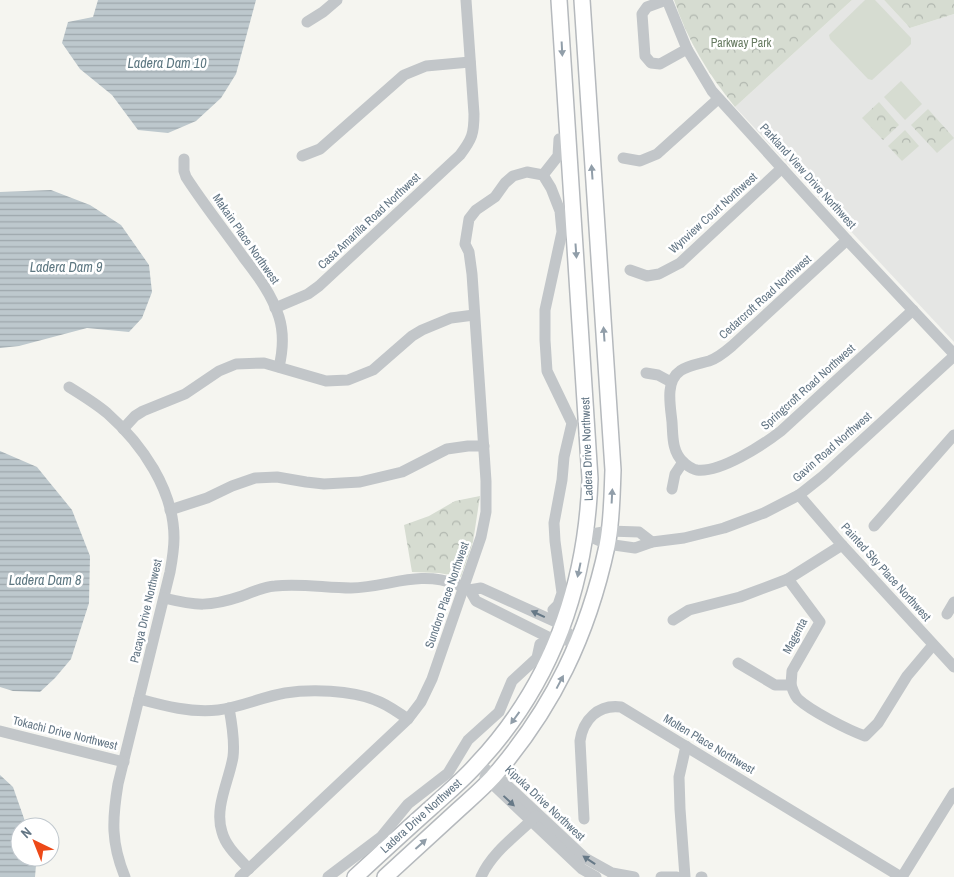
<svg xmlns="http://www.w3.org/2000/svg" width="954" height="877" viewBox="0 0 954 877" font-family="'Archivo Narrow',sans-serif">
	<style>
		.built { fill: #e5e6e4 }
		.grass { fill: #d6dcd1 }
		.park { fill: url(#park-crowns) }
		.water { fill: url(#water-rules) }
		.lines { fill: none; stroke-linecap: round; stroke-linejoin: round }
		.major-casing { stroke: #b5b9bd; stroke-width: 18 }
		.minor { stroke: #c2c6c9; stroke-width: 11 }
		.major { stroke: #fff; stroke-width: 15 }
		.oneway { fill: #919ea9 }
		.oneway2 { fill: #677987 }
		.labels { text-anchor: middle; stroke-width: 5; stroke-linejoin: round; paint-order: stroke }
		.park-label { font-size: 12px; fill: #667a61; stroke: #fff }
		.street-label { font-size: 12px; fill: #627584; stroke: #fff }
		.water-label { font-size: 14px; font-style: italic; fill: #5d7781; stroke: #fff }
	</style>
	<defs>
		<pattern id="park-crowns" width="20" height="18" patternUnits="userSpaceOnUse" patternTransform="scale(1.25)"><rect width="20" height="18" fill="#d6dcd1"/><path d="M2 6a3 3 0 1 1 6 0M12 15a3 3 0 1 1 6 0" fill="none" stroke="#b1b7af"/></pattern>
		<pattern id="water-rules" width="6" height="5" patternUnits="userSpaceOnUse" patternTransform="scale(1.25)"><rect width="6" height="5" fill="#bdc8cd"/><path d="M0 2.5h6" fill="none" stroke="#9da7ac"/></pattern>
	</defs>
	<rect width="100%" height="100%" fill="#f5f5f0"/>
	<polygon class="built" points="852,0 884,0 910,28 954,14 954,342 735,107"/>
	<g class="grass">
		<polygon points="865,0 875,0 911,38 911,44 909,46 872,80 868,79 830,39 829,35"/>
		<polygon points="901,81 922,104 905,120 884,97"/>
	</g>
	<g class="park">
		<path d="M674,0h178l-117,107c-26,-32 -48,-67 -61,-107z"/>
		<polygon points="884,0 954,0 954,14 910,28"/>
		<polygon points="879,102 899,125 883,140 862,118"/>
		<polygon points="928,109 954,138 937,153 911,125"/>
		<polygon points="905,130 919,146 902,161 888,146"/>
		<polygon points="480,496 473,542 461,577 439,573 412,572 404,525 429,516 455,501"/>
	</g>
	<g class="water">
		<polygon points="98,0 256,0 236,74 221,98 196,121 168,133 138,130 112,95 80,69 62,43 68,22 93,17"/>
		<polygon points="51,190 90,205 121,225 149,265 152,292 142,318 129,332 87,328 19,346 0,348 0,192"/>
		<polygon points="0,451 37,467 72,510 90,556 89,603 71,659 55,678 40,692 13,691 0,687"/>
		<polygon points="0,775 13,787 27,827 20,827 20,857 34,857 36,865 35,877 0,877"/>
	</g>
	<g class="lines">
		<defs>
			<g id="major">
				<path d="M355,877c26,-24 52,-48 78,-71 15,-14 31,-27 44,-42 74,-79 109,-177 113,-285l-31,-479"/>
				<path d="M385,877c24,-22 48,-44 72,-66 12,-11 25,-22 36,-34 60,-69 95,-142 114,-231 5,-24 5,-51 6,-76l-31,-470"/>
			</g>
		</defs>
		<use href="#major" class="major-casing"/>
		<g class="minor">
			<polyline points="666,0 647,7 642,14 645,56 651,63 660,64 687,49"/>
			<polyline points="667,0 687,49 712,91 847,240 954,354"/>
			<polyline points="307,22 323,12 337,0"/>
			<polyline points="302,156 320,149 404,75 426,66 470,62"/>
			<polyline points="623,158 640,161 657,154 718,99"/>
			<path d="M184,159v12l2,6c18,28 39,54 58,81 14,18 28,37 35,59 5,16 4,33 0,50"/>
			<polyline points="543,175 558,156 559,139"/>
			<polyline points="630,270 647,276 659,274 680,263 782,168"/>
			<path d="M275,308l33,-14 11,-8 141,-131c12,-16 14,-21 14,-41l-8,-114"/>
			<polyline points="646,373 658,375 671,382"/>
			<path d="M69,387c13,8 26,16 38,26 35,31 67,77 67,125 0,11 -2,23 -4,34l-52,212c-6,36 -7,59 7,93"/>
			<polyline points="123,429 135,416 143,411 185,394 219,371 236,364 264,363 326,381 348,380 373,370 412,336 422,330 451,318 474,315"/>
			<path d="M683,462c4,3 8,7 14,8 23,3 66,-25 84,-39l132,-121"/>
			<path d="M672,489l3,-15 8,-12c-11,-11 -10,-25 -11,-40 -1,-10 -3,-21 -2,-31 2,-24 21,-25 39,-30 9,-3 16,-9 23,-15l115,-106"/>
			<polyline points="799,495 842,545 954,667"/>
			<polyline points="170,510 207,498 232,486 255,478 277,477 306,482 324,484 360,482 402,472 447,449 468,446 484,446"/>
			<polyline points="874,526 954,435"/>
			<polyline points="586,535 607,544 635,548 652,542 684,538 724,528 764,513 799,495 823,476 954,356"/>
			<polyline points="586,535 609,531 639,532 652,542"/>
			<polyline points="788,579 820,622 792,671 791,685"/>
			<polyline points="469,590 481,588 556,622 578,642"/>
			<path d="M164,598c33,8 45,9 78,-2 10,-4 21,-9 33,-10 25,-3 51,2 76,2 38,-1 67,-18 105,-4 4,2 11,3 14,7 2,2 4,7 6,10l72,36 30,5"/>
			<polyline points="947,614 954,602"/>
			<polyline points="673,620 689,610 740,597 788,579 842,545"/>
			<path d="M738,663l37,22h16c2,5 3,10 7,14 13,12 50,31 67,37l13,-13 29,-47 26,-31"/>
			<path d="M139,699c26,7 52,14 79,11 23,-3 44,-13 67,-17 25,-4 66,-3 90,7 12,4 22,12 33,19"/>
			<path d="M229,708c3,16 6,33 4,49 -4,24 -19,51 -11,75 4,15 17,26 27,37"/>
			<polyline points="0,731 124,762"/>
			<polyline points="476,765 495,774 585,858 612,873 634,877"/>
			<polyline points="485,777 582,869 596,877"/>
			<path d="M584,819l-4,-78c3,-21 18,-37 41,-34l280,170"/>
			<polyline points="240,877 408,719 421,702 432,679 481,537 486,512 486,481 472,274 469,252 465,244 469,219 476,210 495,197 505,183 513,176 527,172 543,175 551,188 560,211 562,232 545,310 545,340 547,371 572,423 564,457 562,480 554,523 555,541 562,593 558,605 553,610 556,616"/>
			<polyline points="328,877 381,837 408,804 448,773 468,740 499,712 512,681 537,658 540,644 545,642"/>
			<path d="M481,877c11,-25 36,-42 55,-61"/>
			<polyline points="661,877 677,877"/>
			<polyline points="685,877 680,809 679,777 686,746"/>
			<polyline points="701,877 702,877"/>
			<polyline points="902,877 954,793"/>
		</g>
		<use href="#major" class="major"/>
	</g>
	<defs><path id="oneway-solid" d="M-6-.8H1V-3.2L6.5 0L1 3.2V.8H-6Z" transform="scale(1.25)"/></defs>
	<g class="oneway">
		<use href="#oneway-solid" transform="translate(562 49) rotate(87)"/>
		<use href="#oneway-solid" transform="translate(592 172) rotate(-94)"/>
		<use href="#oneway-solid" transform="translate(576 251) rotate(86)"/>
		<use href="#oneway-solid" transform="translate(604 334) rotate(-94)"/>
		<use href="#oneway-solid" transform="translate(612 496) rotate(-87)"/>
		<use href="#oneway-solid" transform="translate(579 570) rotate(102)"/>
		<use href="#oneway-solid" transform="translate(560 682) rotate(-62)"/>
		<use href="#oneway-solid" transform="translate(515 718) rotate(126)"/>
		<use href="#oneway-solid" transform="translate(421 844) rotate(-42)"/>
	</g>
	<g class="oneway2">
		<use href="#oneway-solid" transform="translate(538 614) rotate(-155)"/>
		<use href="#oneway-solid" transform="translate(509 801) rotate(43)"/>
		<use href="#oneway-solid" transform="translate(589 860) rotate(-146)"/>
	</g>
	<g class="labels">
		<g class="park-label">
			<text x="741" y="47">Parkway Park</text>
		</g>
		<g class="street-label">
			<text transform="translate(808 176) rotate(48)" y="4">Parkland View Drive Northwest</text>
			<text transform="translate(713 213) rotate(-42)" y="4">Wynview Court Northwest</text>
			<text transform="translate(369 221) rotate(-43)" y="4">Casa Amarilla Road Northwest</text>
			<text transform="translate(246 239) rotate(55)" y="4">Makain Place Northwest</text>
			<text transform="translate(765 297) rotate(-42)" y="4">Cedarcroft Road Northwest</text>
			<text transform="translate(808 387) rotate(-42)" y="4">Springcroft Road Northwest</text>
			<text transform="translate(832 447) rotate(-41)" y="4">Gavin Road Northwest</text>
			<text transform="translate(587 449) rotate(-92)" y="4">Ladera Drive Northwest</text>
			<text transform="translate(886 572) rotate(48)" y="4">Painted Sky Place Northwest</text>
			<text transform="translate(447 595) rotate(-71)" y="4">Sundoro Place Northwest</text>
			<text transform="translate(146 611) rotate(-77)" y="4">Pacaya Drive Northwest</text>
			<text transform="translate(795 636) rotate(-62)" y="4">Magenta</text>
			<text transform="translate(65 733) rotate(14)" y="4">Tokachi Drive Northwest</text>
			<text transform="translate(709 744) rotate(31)" y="4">Molten Place Northwest</text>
			<text transform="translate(545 803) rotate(43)" y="4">Kipuka Drive Northwest</text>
			<text transform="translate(421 816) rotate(-42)" y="4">Ladera Drive Northwest</text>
		</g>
		<g class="water-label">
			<text x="167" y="68">Ladera Dam 10</text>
			<text x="66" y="272">Ladera Dam 9</text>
			<text x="45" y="585">Ladera Dam 8</text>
		</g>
	</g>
	<g transform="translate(35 842) rotate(317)"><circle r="24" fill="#ffffff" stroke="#c0c8ce"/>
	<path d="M0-4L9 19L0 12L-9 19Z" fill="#ed4918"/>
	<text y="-8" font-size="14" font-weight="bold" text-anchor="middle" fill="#627584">N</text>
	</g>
</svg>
